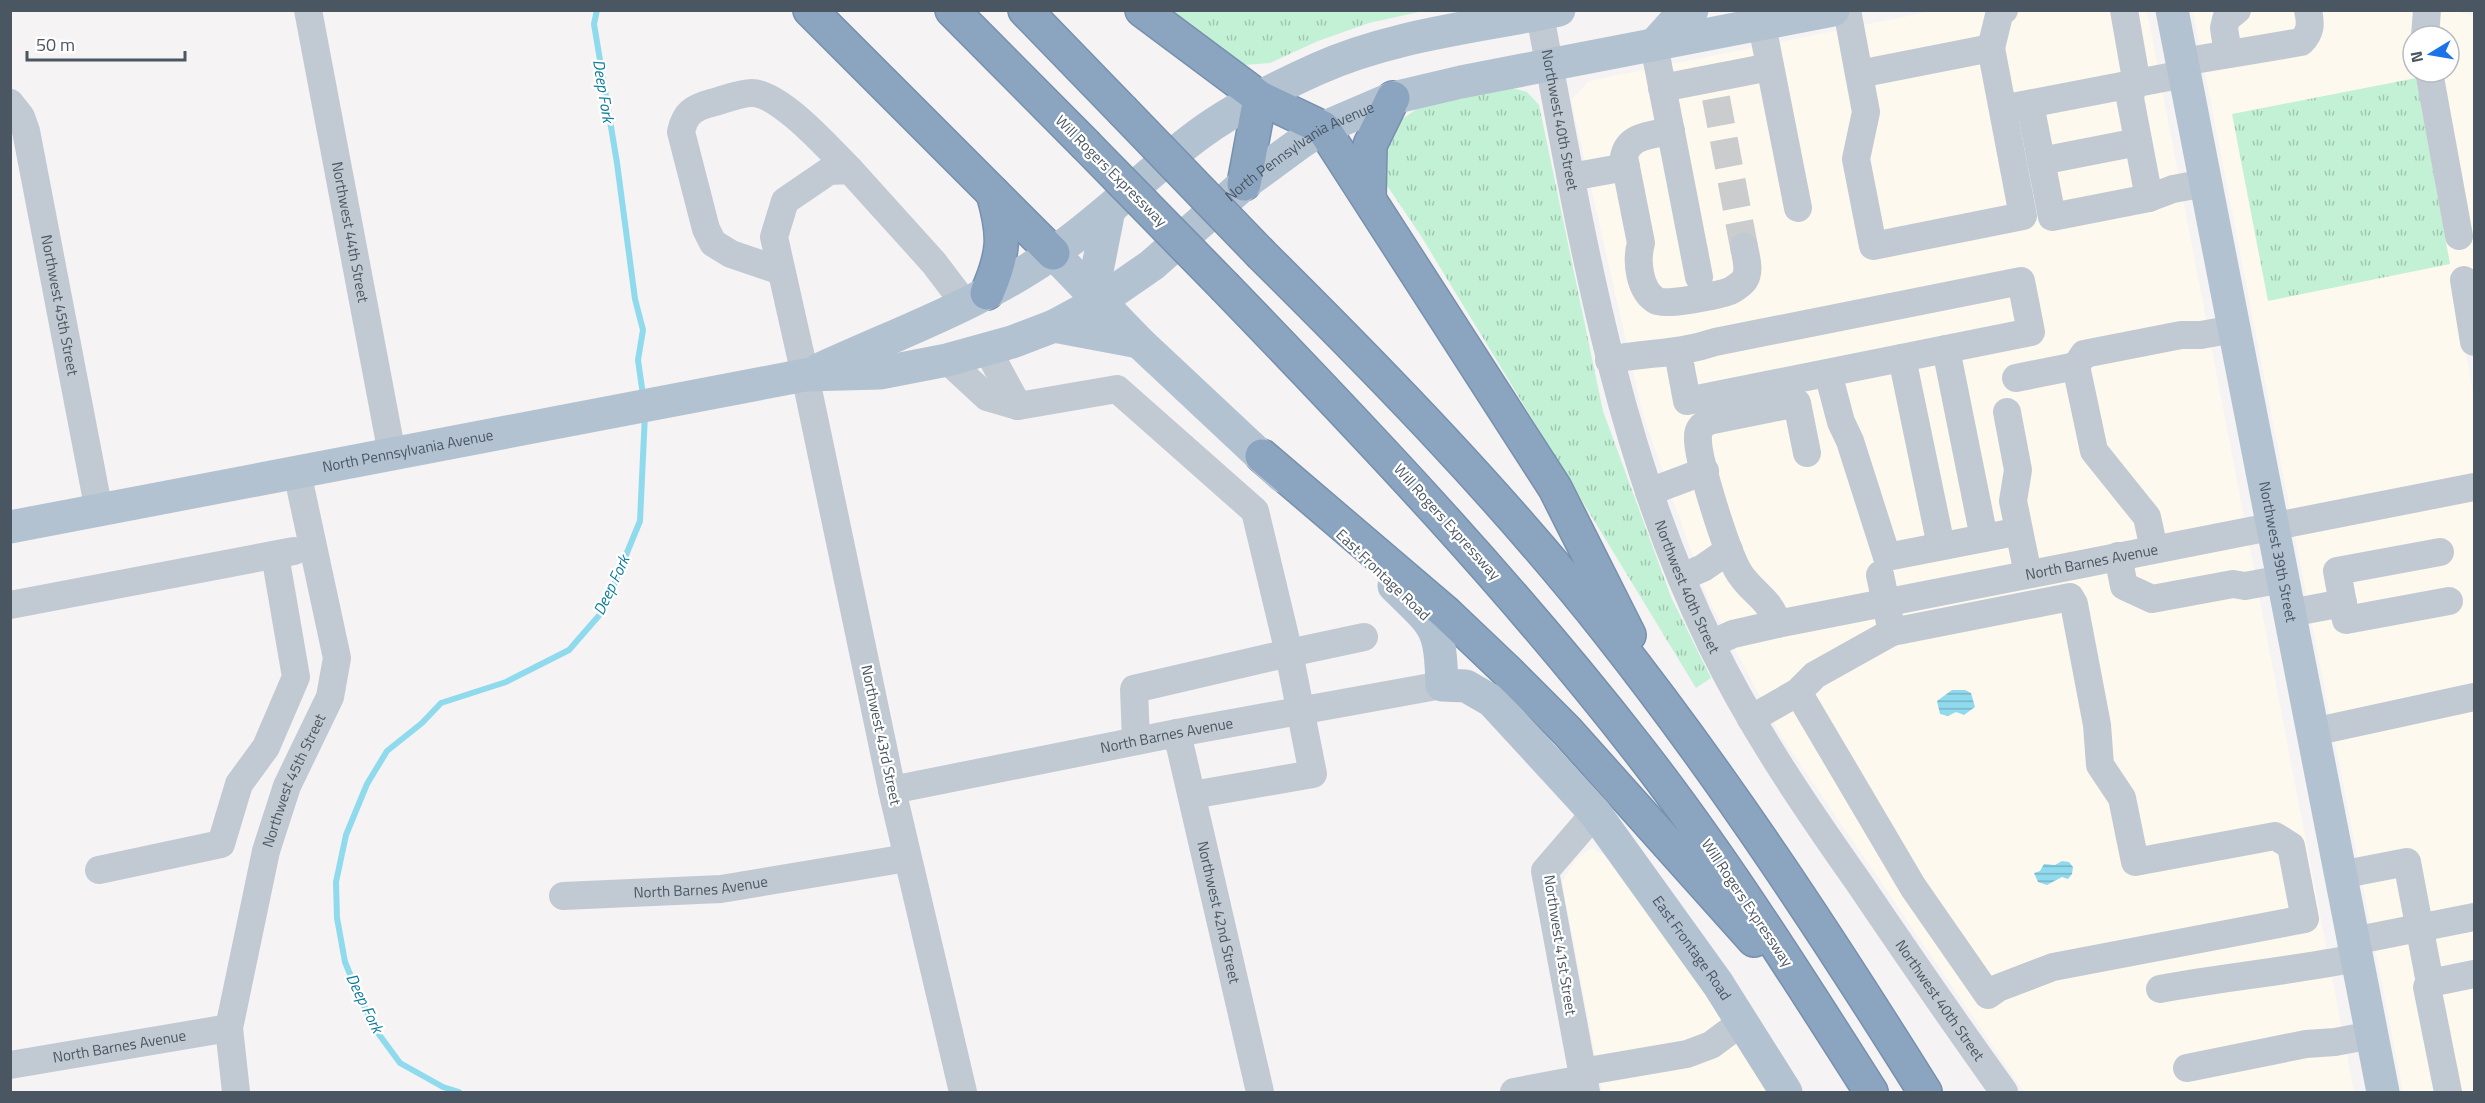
<svg xmlns="http://www.w3.org/2000/svg" width="2485" height="1103" viewBox="0 0 2485 1103" font-family="'Titillium Web',sans-serif">
	<style>
		.commercial { fill: #fdf9ef; fill-rule: evenodd }
		.grass { fill: url(#grass-tufts) }
		.water { fill: url(#water-rules) }
		.lines { fill: none; stroke-linecap: round; stroke-linejoin: round }
		.stream { stroke: #90daee; stroke-width: 6 }
		.minor-tunnel { stroke: #caccce; stroke-width: 28; stroke-dasharray: 28 14; stroke-linecap: butt }
		.highway-casing { stroke: #7690ad; stroke-width: 36 }
		.minor { stroke: #c1cad2; stroke-width: 28 }
		.major { stroke: #b3c2d1; stroke-width: 33 }
		.highway { stroke: #8ba5c1; stroke-width: 33 }
		.highway-bridge-casing { stroke: #7690ad; stroke-width: 36; stroke-linecap: butt }
		.highway-bridge { stroke: #8ba5c1; stroke-width: 33 }
		.labels { text-anchor: middle; stroke-width: 4.5; stroke-linejoin: round; paint-order: stroke }
		.street-label { font-size: 15px; fill: #4a5661; stroke: #fff }
		.water-label { font-size: 16px; font-style: italic; fill: #0c7c9b; stroke: #fff }
	</style>
	<defs>
		<pattern id="grass-tufts" width="24" height="20" patternUnits="userSpaceOnUse" patternTransform="scale(1.5)"><rect width="24" height="20" fill="#c3f1d5"/><path d="M3 7l-1-3M5 7V3M7 7l1-3M15 17l-1-3M17 17v-4M19 17l1-3" fill="none" stroke="#a0c6b0"/></pattern>
		<pattern id="water-rules" width="6" height="5" patternUnits="userSpaceOnUse" patternTransform="scale(1.5)"><rect width="6" height="5" fill="#90daee"/><path d="M0 2.5h6" fill="none" stroke="#78b4c4"/></pattern>
	</defs>
	<rect width="100%" height="100%" fill="#f5f3f3"/>
	<g class="commercial">
		<path d="M2452,10l22,6v336l-8,2 8,44v694h-71l-210,-1081zM2413,36h36v36h-36z"/>
		<polygon points="1932,11 2147,11 2354,1092 2024,1092 1781,736 1708,599 1643,415 1571,100 1589,81"/>
		<polygon points="1592,848 1621,864 1770,1092 1602,1092 1562,882 1576,859"/>
	</g>
	<g class="grass">
		<polygon points="1163,11 1423,11 1369,23 1318,41 1270,63 1244,65 1220,57"/>
		<polygon points="2416,78 2450,264 2268,301 2232,114"/>
		<polygon points="1509,87 1527,92 1539,105 1603,411 1671,597 1711,678 1696,688 1421,236 1384,181 1382,150 1398,122 1421,106"/>
	</g>
	<g class="water">
		<polygon points="1952,690 1965,690 1971,693 1975,707 1964,715 1956,712 1948,716 1940,714 1937,701"/>
		<polygon points="2062,861 2069,862 2073,867 2072,874 2068,879 2062,877 2047,885 2038,882 2034,873 2040,871 2044,864 2055,865"/>
	</g>
	<g class="lines">
		<g class="stream">
			<polyline points="597,10 594,24 617,163 635,299 643,330 638,360 643,395"/>
			<polyline points="459,1092 443,1087 400,1063 375,1029 357,991 345,962 337,918 336,882 346,835 367,784 387,751 422,723 441,703 506,682 569,650 603,611 640,521 645,414"/>
		</g>
		<polyline class="minor-tunnel" points="1716,98 1744,247"/>
		<defs>
			<g id="highway">
				<polyline points="810,10 1053,253"/>
				<polyline points="952,10 1085,144"/>
				<polyline points="1025,10 1122,110"/>
				<polyline points="1142,10 1260,98 1323,128 1555,488 1629,635"/>
				<polyline points="1244,184 1260,98"/>
				<polyline points="1369,198 1370,145 1393,98"/>
				<path d="M1262,255c121,120 240,242 346,376 116,147 218,303 317,461"/>
				<path d="M1226,288c144,149 285,298 412,461 85,109 159,227 233,343"/>
				<path d="M987,293c18,-41 18,-58 6,-100"/>
				<polyline points="1262,456 1446,613 1507,671 1567,731 1754,940"/>
			</g>
		</defs>
		<use href="#highway" class="highway-casing"/>
		<g class="minor">
			<path id="s1" d="M308,10l84,444"/>
			<path id="s2" d="M1539,10c41,216 75,437 173,636 40,82 92,159 145,234 48,71 97,142 147,212"/>
			<polyline points="1847,10 1866,112 1856,159 1873,246 2023,216 1991,48 1859,74"/>
			<polyline points="2124,10 2135,73 2130,98 2149,198"/>
			<polyline points="1762,25 1798,208"/>
			<polyline points="2425,36 2427,10"/>
			<polyline points="1654,45 1699,277"/>
			<polyline points="1991,48 2000,11 2004,10"/>
			<polyline points="2228,54 2224,28 2226,19 2237,10"/>
			<path d="M2182,62l119,-20c10,-10 10,-18 7,-32"/>
			<polyline points="2429,72 2459,236"/>
			<polyline points="1662,88 1770,67"/>
			<path id="s3" d="M10,103l11,14 5,14 73,380"/>
			<polyline points="2030,104 2052,217 2149,198 2173,189 2206,183"/>
			<polyline points="2012,107 2184,74"/>
			<path d="M1671,131c-19,4 -43,4 -47,26l17,86c-5,18 -2,48 16,58 8,5 63,-6 73,-10 4,-2 13,-8 15,-12 5,-9 1,-22 -1,-32"/>
			<polyline points="2041,161 2138,142"/>
			<polyline points="1571,177 1626,167"/>
			<path d="M781,271l-50,-17 -18,-11 -7,-14 -25,-97c4,-19 12,-24 30,-29 13,-3 28,-10 41,-10 28,0 78,57 98,77"/>
			<polyline points="2464,280 2474,342"/>
			<polyline points="987,349 1018,406"/>
			<polyline points="1946,349 1984,538"/>
			<polyline points="1902,358 1941,546"/>
			<polyline points="947,360 987,397 1018,406 1117,389 1255,511 1289,653 1134,689 1136,741"/>
			<path d="M1609,360c38,-8 68,-5 106,-18l306,-61 10,51 -344,69 -9,-48"/>
			<polyline points="1828,373 1841,422 1850,441 1887,557 2005,534"/>
			<polyline points="2016,378 2076,366"/>
			<polyline points="2007,412 2018,470 2013,501 2028,574"/>
			<polyline points="1649,492 1705,471"/>
			<polyline points="2154,549 2147,517 2094,451 2076,366 2084,354 2181,335 2201,335 2234,329"/>
			<polyline points="2440,552 2337,571 2346,620 2449,601"/>
			<polyline points="2118,556 2124,586 2152,599 2233,584 2245,586 2283,579"/>
			<polyline points="1682,577 1703,568 1729,550"/>
			<polyline points="10,605 294,551"/>
			<polyline points="2290,613 2343,603"/>
			<path d="M1777,624c-5,-25 -29,-33 -40,-55 -11,-21 -41,-112 -39,-133 0,-8 5,-11 10,-15l89,-18 10,50"/>
			<path id="s4" d="M1711,644l22,-10 44,-10 697,-137"/>
			<polyline points="1798,692 1913,887 1988,995 1998,988 2053,967 2305,919 2291,846 2275,836 2135,862 2122,798 2100,765 2097,725 2074,604 2070,597 1892,632"/>
			<polyline points="1751,719 1798,692 1815,675 1892,632 1880,575"/>
			<polyline points="2313,732 2474,697"/>
			<path id="s5" d="M1177,733l83,359"/>
			<path id="s6" d="M892,790l285,-57 265,-48"/>
			<polyline points="1192,795 1313,774 1289,653 1364,637"/>
			<polyline points="99,870 221,844 239,784 266,747 296,677 275,555"/>
			<polyline points="2340,875 2407,862 2430,983"/>
			<path id="s7" d="M563,896l158,-7 186,-31"/>
			<polyline points="2353,941 2474,917"/>
			<path d="M2160,989c65,-12 131,-18 196,-31"/>
			<path id="s8" d="M10,1065l219,-37"/>
			<polyline points="2187,1068 2306,1044 2335,1042 2372,1035"/>
			<polyline points="1582,1072 1687,1054 1711,1045 1742,1022"/>
			<path id="s9" d="M236,1092l-7,-64 37,-177 21,-65 43,-89 7,-39 -40,-186"/>
			<polyline points="963,1092 892,790 805,375 774,237 785,201 829,171 850,170 934,263 965,304"/>
			<polyline points="1514,1092 1583,1079"/>
			<polyline points="1586,1092 1545,871 1595,813"/>
			<polyline points="2448,1092 2427,987 2430,983 2474,974"/>
		</g>
		<g class="major">
			<path id="s10" d="M2172,10l211,1082"/>
			<polyline points="1654,45 1679,17 1692,10"/>
			<polyline points="1053,253 1139,342 1282,476"/>
			<polyline points="1100,301 1097,271 1109,210"/>
			<polyline points="1054,326 1139,342"/>
			<path d="M818,370c80,-37 163,-66 235,-117 52,-36 95,-81 145,-118 35,-26 79,-48 119,-66 75,-34 161,-42 242,-59"/>
			<path id="s11" d="M10,527l795,-152 75,-2 67,-13 65,-18 42,-16 46,-25 52,-36 92,-81 56,-41 23,-15 70,-30 68,-16 372,-72"/>
			<path id="s12" d="M1394,586c42,41 46,39 48,99l24,1 26,15 103,112 123,171 68,108"/>
		</g>
		<use href="#highway" class="highway"/>
		<defs>
			<g id="highway-bridge">
				<polyline points="1122,110 1262,255"/>
				<polyline points="1085,144 1226,288"/>
			</g>
		</defs>
		<use href="#highway-bridge" class="highway-bridge-casing"/>
		<use href="#highway-bridge" class="highway-bridge"/>
	</g>
	<g class="labels">
		<g class="street-label">
			<text dy="5" stroke="none"><textPath href="#s2" startOffset="112">Northwest 40th Street</textPath></text>
			<text dy="5" stroke="none"><textPath href="#s11" startOffset="1368">North Pennsylvania Avenue</textPath></text>
			<text transform="translate(1111 171) rotate(45)" y="5">Will Rogers Expressway</text>
			<text dy="5" stroke="none"><textPath href="#s1" startOffset="226">Northwest 44th Street</textPath></text>
			<text dy="5" stroke="none"><textPath href="#s3" startOffset="210">Northwest 45th Street</textPath></text>
			<text dy="5" stroke="none"><textPath href="#s11" startOffset="405">North Pennsylvania Avenue</textPath></text>
			<text transform="translate(1447 522) rotate(48)" y="5">Will Rogers Expressway</text>
			<text dy="5" stroke="none"><textPath href="#s10" startOffset="552">Northwest 39th Street</textPath></text>
			<text dy="5" stroke="none"><textPath href="#s4" startOffset="390">North Barnes Avenue</textPath></text>
			<text transform="translate(1383 575) rotate(44)" y="5">East Frontage Road</text>
			<text dy="5" stroke="none"><textPath href="#s2" startOffset="597">Northwest 40th Street</textPath></text>
			<text transform="translate(881 735) rotate(78)" y="5">Northwest 43rd Street</text>
			<text dy="5" stroke="none"><textPath href="#s6" startOffset="280">North Barnes Avenue</textPath></text>
			<text dy="5" stroke="none"><textPath href="#s9" startOffset="321">Northwest 45th Street</textPath></text>
			<text dy="5" stroke="none"><textPath href="#s7" startOffset="138">North Barnes Avenue</textPath></text>
			<text transform="translate(1747 903) rotate(56)" y="5">Will Rogers Expressway</text>
			<text dy="5" stroke="none"><textPath href="#s5" startOffset="184">Northwest 42nd Street</textPath></text>
			<text transform="translate(1560 945) rotate(81)" y="5">Northwest 41st Street</text>
			<text dy="5" stroke="none"><textPath href="#s12" startOffset="488">East Frontage Road</textPath></text>
			<text dy="5" stroke="none"><textPath href="#s2" startOffset="1083">Northwest 40th Street</textPath></text>
			<text dy="5" stroke="none"><textPath href="#s8" startOffset="111">North Barnes Avenue</textPath></text>
		</g>
		<g class="water-label">
			<text transform="translate(604 91) rotate(81)" y="6">Deep Fork</text>
			<text transform="translate(611 585) rotate(-65)" y="6">Deep Fork</text>
			<text transform="translate(365 1003) rotate(64)" y="6">Deep Fork</text>
		</g>
	</g>
	<rect width="2485" height="1103" fill="none" stroke="#4a5661" stroke-width="24"/>
	<g transform="translate(2431 54) rotate(259)"><circle r="28" fill="#ffffff" stroke="#b7bbc0" stroke-width="1.5"/>
	<path d="M0-4.5L10 22L0 15L-10 22Z" fill="#1a73e8"/>
	<text y="-9" font-size="16" font-weight="bold" text-anchor="middle" fill="#4a5661">N</text>
	</g>
	<path d="M27 51v9h158v-9" fill="none" stroke="#4a5661" stroke-width="3"/>
	<text x="36" y="51" font-size="18" fill="#4a5661" stroke="#ffffff" stroke-width="4.5" paint-order="stroke">50 m</text>
</svg>
